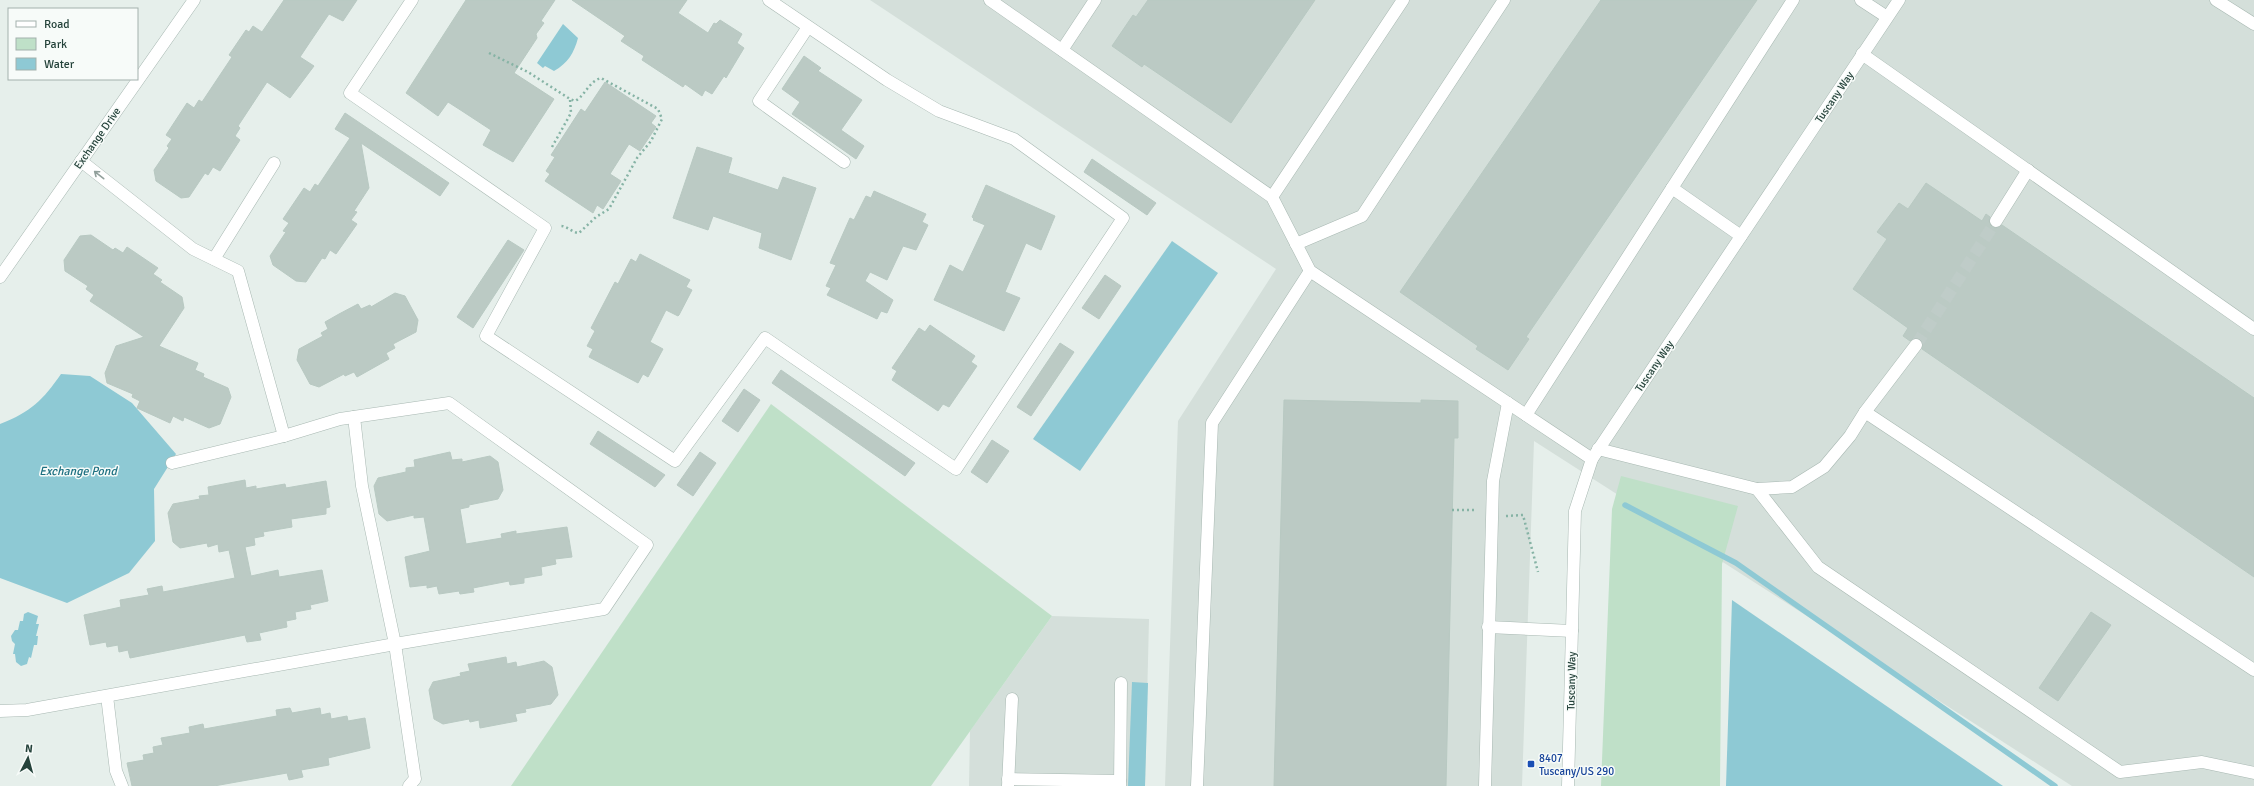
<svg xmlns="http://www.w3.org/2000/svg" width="2254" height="786" viewBox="0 0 2254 786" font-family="Signika,sans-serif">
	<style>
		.built { fill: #d4dfda }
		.green { fill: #bfe0c8 }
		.water { fill: #8ec9d4 }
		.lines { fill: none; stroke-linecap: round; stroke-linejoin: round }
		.stream { stroke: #8ec9d4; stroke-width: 5.5 }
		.building { fill: #bbcac4; stroke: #b8c9c2 }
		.minor-tunnel { stroke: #bfccc8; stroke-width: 12; stroke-dasharray: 12 6; stroke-linecap: butt }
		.minor-casing { stroke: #a8b8b2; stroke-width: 13 }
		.path { stroke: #86b3a5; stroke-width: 2.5; stroke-dasharray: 2 3; stroke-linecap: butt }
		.minor { stroke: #fff; stroke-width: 12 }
		.oneway { stroke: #92a09c }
		.transit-dot { fill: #1a4fb4; stroke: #f7fbf9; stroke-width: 1.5 }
		.labels { text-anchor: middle; stroke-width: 3; stroke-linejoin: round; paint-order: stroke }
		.street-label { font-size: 11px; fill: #24423a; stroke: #f7fbf9 }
		.transit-label { font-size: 11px; fill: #164399; stroke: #f7fbf9; text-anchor: start }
		.water-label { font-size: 12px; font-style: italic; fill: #1c6f80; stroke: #f7fbf9 }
	</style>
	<rect width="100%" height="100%" fill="#e6efeb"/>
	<g class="built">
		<polygon points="870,0 2254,0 2254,786 2072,786 1534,441 1522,786 1165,786 1178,421 1276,269"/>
		<polygon points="1052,616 1149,619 1145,786 969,786 970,731"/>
	</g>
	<g class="green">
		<polygon points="771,404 1052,616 931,786 511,786"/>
		<polygon points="1621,476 1738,506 1722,564 1720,786 1601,786 1612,509"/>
	</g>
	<g class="water">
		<path d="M563,24l15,14c-4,15 -10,25 -24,33l-9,-5 -2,2 -6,-5z"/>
		<polygon points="1172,241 1218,273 1080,471 1033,439"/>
		<path d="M61,374l29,2 42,27 44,51 -22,35 1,52 -26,32 -62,30 -67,-25v-154c31,-12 43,-24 61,-50z"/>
		<polygon points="1732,600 2003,786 1726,786"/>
		<polygon points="28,612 38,616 36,624 39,624 36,636 38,636 37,645 34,645 31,658 29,657 27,664 21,666 16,662 15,654 13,654 15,644 12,641 11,636 15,630 18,630 20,621 23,621 24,614"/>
		<polygon points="1132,682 1148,683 1145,786 1128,786"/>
	</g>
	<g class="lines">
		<polyline class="stream" points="1625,505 1736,563 2055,786"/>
	</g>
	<g class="building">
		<polygon points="284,0 357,0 343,21 329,14 310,42 300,57 314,66 290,98 267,82 238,126 240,128 235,136 240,140 220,171 213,167 208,175 205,173 189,197 181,198 156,181 154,170 169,148 167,146 172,139 166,135 187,103 194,108 199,100 202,102 232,57 229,55 246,30 249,32 253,26 262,32"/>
		<polygon points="466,0 555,0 541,21 544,23 536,34 537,38 514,73 554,99 513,162 483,145 491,130 462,111 448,102 438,116 406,93"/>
		<polygon points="572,0 687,0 678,13 708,33 714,23 716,24 720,20 742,34 737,43 744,48 726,78 724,76 712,94 705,90 702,96 685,84 683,87 642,60 644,56 621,41 625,36"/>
		<polygon points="1148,0 1315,0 1231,123 1144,64 1142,67 1112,46 1133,15 1136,17"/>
		<polygon points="1601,0 1757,0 1526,337 1529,339 1508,370 1476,349 1478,346 1400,292"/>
		<polygon points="804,56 821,68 818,71 862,100 841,130 864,146 856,159 792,114 800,102 782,89"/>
		<polygon points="605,82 656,116 651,123 656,127 640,151 629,144 610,174 621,181 603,209 597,205 593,213 545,181 550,174 546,171 555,157 551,155 581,109 585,112"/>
		<polygon points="345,113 449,183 440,196 361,143 369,188 354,211 357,212 351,220 357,224 336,254 330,250 325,259 322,258 306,282 296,281 273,265 270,256 286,232 283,231 289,223 283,219 304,188 310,192 315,184 318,186 350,138 335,129"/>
		<polygon points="697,147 732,158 728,173 778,190 783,177 816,188 791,260 759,248 762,233 713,216 708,230 673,218"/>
		<polygon points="1092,159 1156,203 1147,215 1084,172"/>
		<polygon points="1926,183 1982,221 1986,214 1990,217 1989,221 1992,227 1996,228 2002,225 2254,398 2254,577 1922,349 1923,342 1920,339 1913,338 1910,341 1903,336 1908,328 1853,289 1887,239 1877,232 1899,203 1908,209"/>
		<polygon points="986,185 1055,216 1041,250 1026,243 1013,273 1005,292 1020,298 1004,331 934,300 950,265 963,272 985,225 973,220 974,219 972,217"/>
		<polygon points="874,191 926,214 922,222 928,225 916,250 903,246 887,280 870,272 865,281 893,300 887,313 881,311 877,319 827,295 831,288 826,286 836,265 830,263 850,218 854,220 866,196 871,198"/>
		<polygon points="91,235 113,250 115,248 123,253 127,247 158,268 153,274 162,280 160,282 182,297 184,308 159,346 198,363 195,370 204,374 203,377 228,388 231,397 220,424 209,428 184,417 183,421 173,416 170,423 137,408 140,401 132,397 133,394 107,383 105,373 116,346 144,337 90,301 94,295 86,289 88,286 65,271 64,260 80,236"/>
		<polygon points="508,240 524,250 473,328 457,317"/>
		<polygon points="640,254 690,280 686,287 692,290 679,315 678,316 666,310 650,342 663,349 648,377 643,374 638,383 589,357 593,349 587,346 595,331 591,328 615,282 618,284 631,259 636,262"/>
		<polygon points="1105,275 1121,286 1099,319 1082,308"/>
		<polygon points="395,293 405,296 418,320 416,332 393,344 395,348 386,353 389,359 357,377 354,372 345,376 344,374 319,387 310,384 297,360 299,349 323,336 321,333 328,329 325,322 339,314 358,304 361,309 370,305 371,307"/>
		<polygon points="930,325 975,356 971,362 977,366 949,407 943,404 938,411 892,380 897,371 892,368 919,328 925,332"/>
		<polygon points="1060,343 1074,352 1031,416 1017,407"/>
		<polygon points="781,370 915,463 905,476 772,383"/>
		<polygon points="744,389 760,400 738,432 722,421"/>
		<polygon points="1284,400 1421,403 1421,400 1458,401 1458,438 1454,438 1446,786 1274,786"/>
		<polygon points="598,431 665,475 655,487 590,444"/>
		<polygon points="992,440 1009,451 987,483 971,472"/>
		<polygon points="450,452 452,460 462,459 462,462 490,456 498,462 503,490 498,499 469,505 469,507 460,509 466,544 502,538 501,534 516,531 516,534 567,527 572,557 555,559 556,564 541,567 542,575 524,578 524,583 510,585 509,581 473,588 474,592 460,594 459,591 439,594 437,586 427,588 427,585 410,587 405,557 430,551 424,517 414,518 414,515 387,521 379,514 374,486 378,478 406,472 406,468 415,467 414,460"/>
		<polygon points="700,452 716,463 693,496 677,485"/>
		<polygon points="245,480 246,488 256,486 256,489 285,484 286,488 326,481 330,507 326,508 326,514 291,519 292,527 263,532 264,536 254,538 255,545 245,547 251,576 278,570 279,577 322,570 328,601 310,605 311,609 295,612 296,619 286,621 287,627 259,633 261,640 247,642 245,635 130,658 128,650 119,652 118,645 107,647 106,642 90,645 84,615 121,607 120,600 149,595 147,589 162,586 163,592 235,578 229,550 219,552 218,544 208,547 207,543 180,548 173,542 168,513 173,504 200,499 199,496 209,495 208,487"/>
		<polygon points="2091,612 2111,625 2058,701 2039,688"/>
		<polygon points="506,657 507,664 516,662 517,667 544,661 552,667 558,695 551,704 525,709 526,712 515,714 517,721 480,728 479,720 470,722 469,719 443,724 434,719 429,690 433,682 461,676 460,673 470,671 468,664"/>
		<polygon points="290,708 292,713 320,708 321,715 330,713 331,719 347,716 348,721 365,718 370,748 328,758 329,765 301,770 303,777 289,780 287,773 214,786 132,786 127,763 144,760 143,755 154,753 153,747 163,745 161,738 190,733 189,727 203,724 204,729 277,716 276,710"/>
	</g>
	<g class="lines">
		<polyline class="minor-tunnel" points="1916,345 1996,221"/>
		<defs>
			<g id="minor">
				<polyline points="412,0 350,93 545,228 486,336 675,461 765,338 956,469 1123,218 1014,139 939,111 887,80 769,0"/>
				<polyline points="990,0 1272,197 1310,271 1592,459"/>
				<polyline points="1861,0 1887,17"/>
				<polyline points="2216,0 2254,24"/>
				<polyline points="808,27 759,101 844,162"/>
				<polyline points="1062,50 1095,0"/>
				<polyline points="1862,54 2254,329"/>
				<polyline points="1672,188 1741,236"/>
				<polyline points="1272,197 1403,0"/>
				<polyline points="1996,221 2028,170"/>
				<polyline points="1296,244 1362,216 1504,0"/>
				<polyline points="214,259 274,163"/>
				<polyline points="0,277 194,0"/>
				<polyline points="1865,412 2254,670"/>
				<polyline points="1526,415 1793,0"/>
				<polyline points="354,417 362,486 395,644 415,779 409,786"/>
				<polyline points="1598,449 1757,489 1792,487 1824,467 1850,436 1865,412 1916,345"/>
				<polyline points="172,463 284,436"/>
				<polyline points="1757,489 1818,567 2120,772 2202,762 2254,773"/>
				<polyline points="1488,627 1572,631"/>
				<polyline points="107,696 116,771 122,786"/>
				<polyline points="0,711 27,710 395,644 604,609 647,545 449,403 340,419 284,436 238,271 193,249 81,161"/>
				<polyline points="1008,779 1120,781"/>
				<polyline points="1008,786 1012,699"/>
				<polyline points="1120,786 1121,683"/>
				<polyline points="1197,786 1212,423 1310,271"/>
				<polyline points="1485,786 1493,481 1508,403"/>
				<polyline points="1568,786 1575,511 1592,459 1899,0"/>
			</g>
		</defs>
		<use href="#minor" class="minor-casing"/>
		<g class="path">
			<path d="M489,53l39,19 42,27 5,2c11,-6 13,-19 26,-23l57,31 4,10 -11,22 -14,17 -28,51 -13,8 -17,16c-7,0 -12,-8 -20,-7"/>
			<polyline points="552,147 571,113 570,99"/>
			<polyline points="1452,510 1476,510"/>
			<polyline points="1506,516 1523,515 1538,572"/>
		</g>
		<use href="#minor" class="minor"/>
	</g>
	<defs><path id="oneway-shaft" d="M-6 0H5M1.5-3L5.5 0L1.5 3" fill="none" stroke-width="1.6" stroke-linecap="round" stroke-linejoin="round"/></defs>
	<use class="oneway" href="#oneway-shaft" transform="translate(99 175) rotate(-142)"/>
	<rect class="transit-dot" x="1527" y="760" width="8" height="8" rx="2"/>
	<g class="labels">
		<g class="street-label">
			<text transform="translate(1834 97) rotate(-56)" y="4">Tuscany Way</text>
			<text transform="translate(97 138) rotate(-55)" y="4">Exchange Drive</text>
			<text transform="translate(1654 366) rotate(-56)" y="4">Tuscany Way</text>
			<text transform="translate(1571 681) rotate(-89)" y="4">Tuscany Way</text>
		</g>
		<g class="transit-label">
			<text x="1539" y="762">8407<tspan x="1539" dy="13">Tuscany/US 290</tspan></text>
		</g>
		<g class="water-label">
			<text x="78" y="475">Exchange Pond</text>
		</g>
	</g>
	<rect x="8" y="8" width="130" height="72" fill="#f7fbf9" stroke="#a3b1ad"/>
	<rect x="16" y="21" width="20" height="6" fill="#ffffff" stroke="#a3b1ad"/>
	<text x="44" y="28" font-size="12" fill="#24423a">Road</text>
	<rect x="16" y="38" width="20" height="12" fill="#bfe0c8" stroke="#a3b1ad"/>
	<text x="44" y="48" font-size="12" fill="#24423a">Park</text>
	<rect x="16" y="58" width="20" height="12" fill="#8ec9d4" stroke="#a3b1ad"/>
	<text x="44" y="68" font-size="12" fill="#24423a">Water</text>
	<g transform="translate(28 758) rotate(6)" stroke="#f7fbf9" stroke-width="3" paint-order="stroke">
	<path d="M0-3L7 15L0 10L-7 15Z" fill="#24423a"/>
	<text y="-6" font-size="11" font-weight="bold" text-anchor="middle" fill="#24423a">N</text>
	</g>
</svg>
